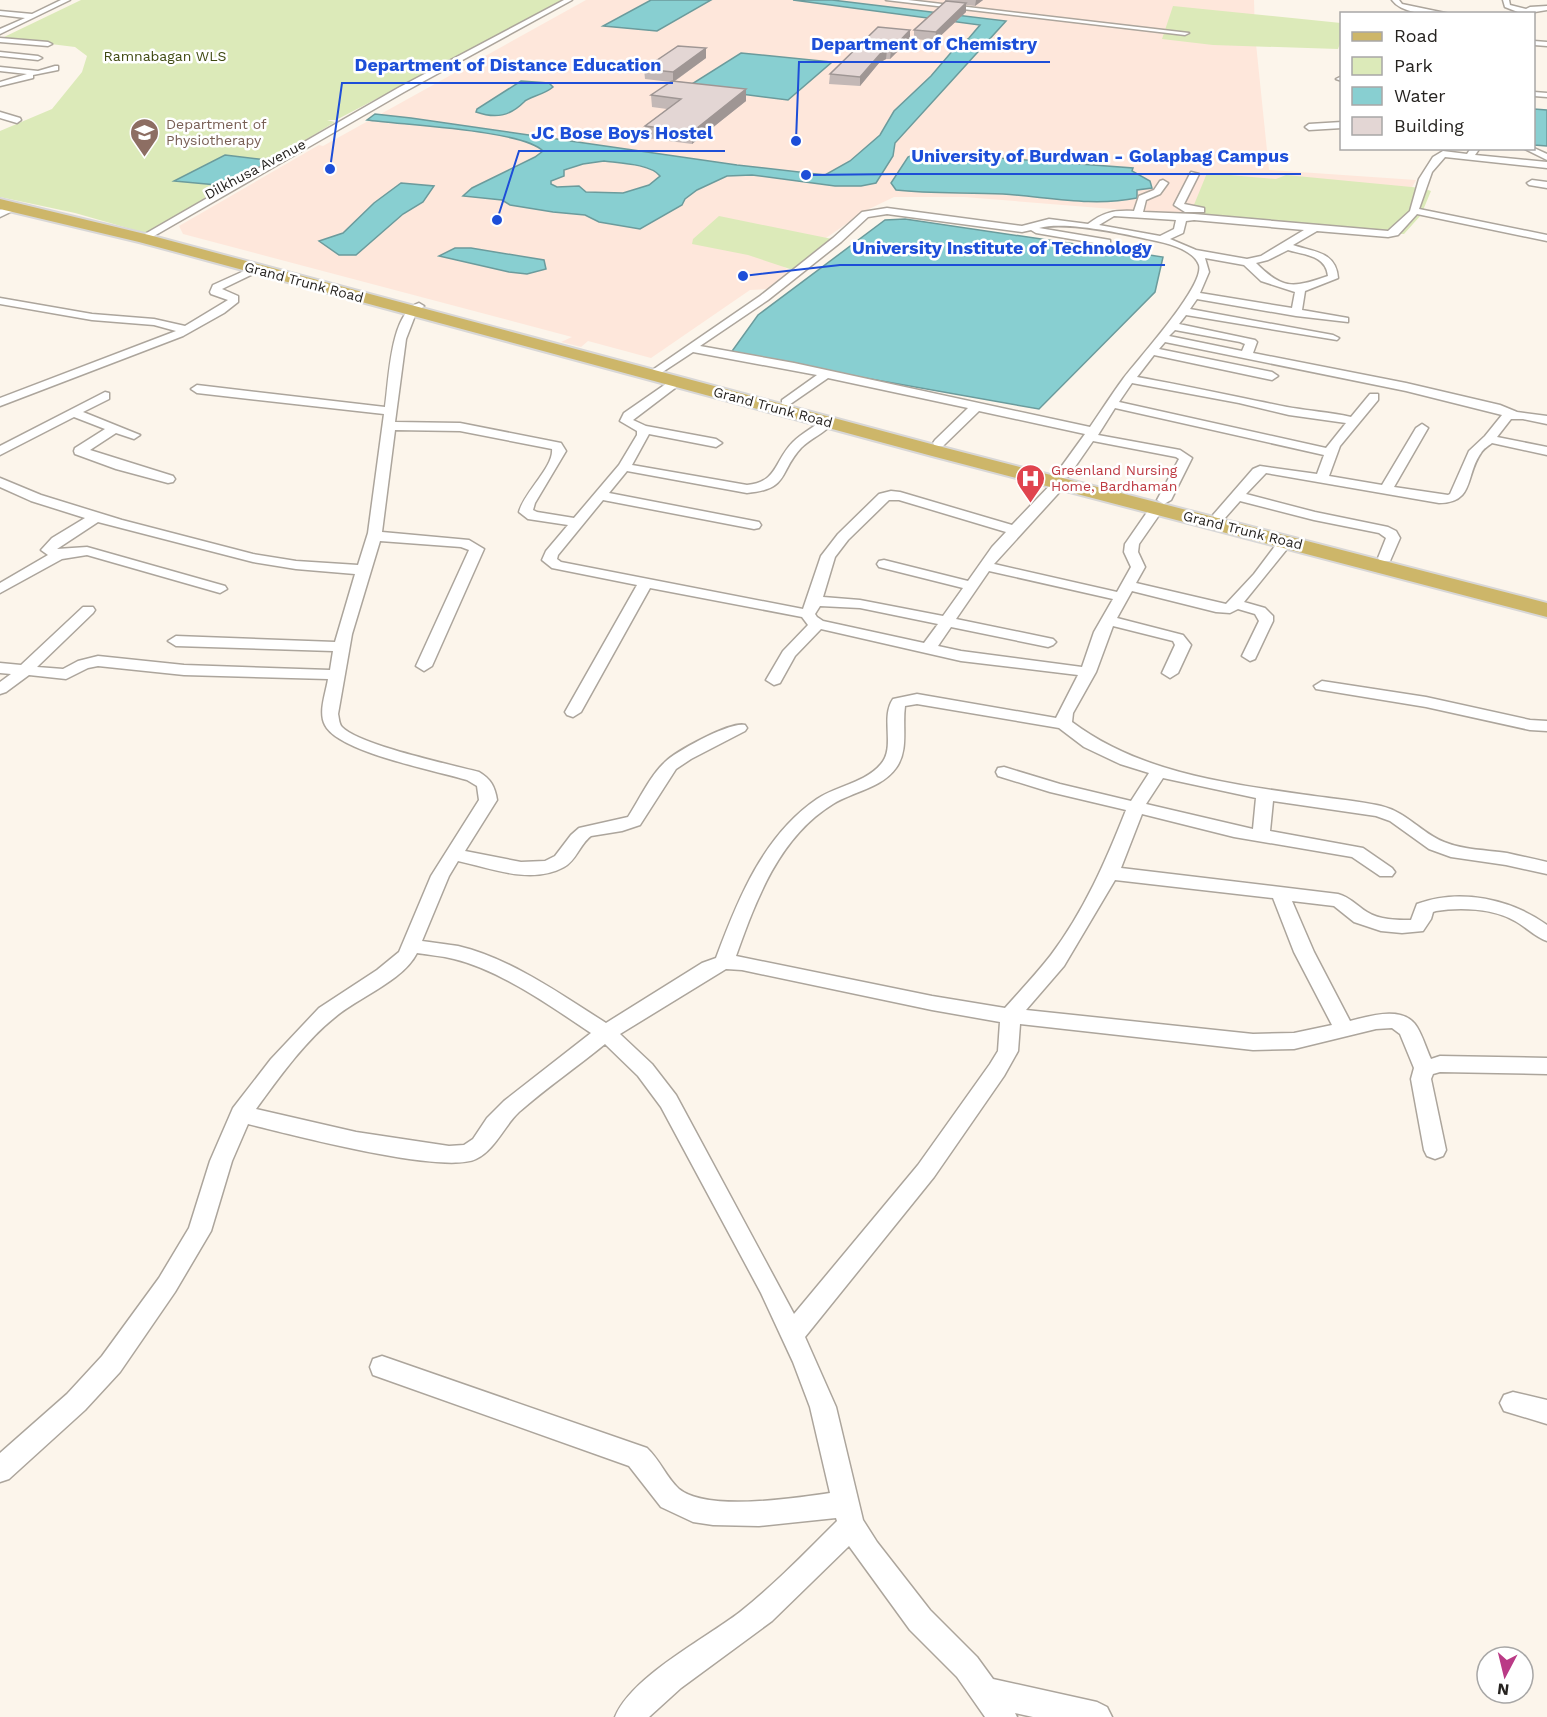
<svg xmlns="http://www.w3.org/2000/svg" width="1547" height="1717" viewBox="0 0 1547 1717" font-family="'Work Sans',sans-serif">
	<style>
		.education { fill: #fee7db }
		.green { fill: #dceab9 }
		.water { fill: #88cfd1; stroke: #6b9b9c; stroke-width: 1.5; fill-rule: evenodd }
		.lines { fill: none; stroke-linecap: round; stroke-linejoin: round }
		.street-casing { stroke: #aca59c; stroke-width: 3 }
		.primary-casing { stroke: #d8d7d7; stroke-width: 4 }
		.street { fill: #fff; fill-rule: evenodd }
		.primary { fill: #cdb669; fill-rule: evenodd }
		.wall { fill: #c3b8b6 }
		.shaded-wall { fill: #9f9694 }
		.building { fill: #e3d6d4; stroke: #9f9694; stroke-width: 1.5 }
		.labels { text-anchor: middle; stroke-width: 5; stroke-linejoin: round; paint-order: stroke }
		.far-park-label { font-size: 14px; fill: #3e4910; stroke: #fff }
		.far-education-label { font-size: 14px; fill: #785e54; stroke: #fff; text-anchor: start }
		.far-street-label { font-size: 14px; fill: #262320; stroke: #fff }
		.far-health-label { font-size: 14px; fill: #be3a42; stroke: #fff; text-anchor: start }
		.leader { fill: none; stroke: #1d4ed8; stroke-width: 2 }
		.callout-dot { fill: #1d4ed8; stroke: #fff; stroke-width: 2 }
		.callout-label { font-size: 18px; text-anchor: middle; font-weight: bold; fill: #1d4ed8; stroke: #fff; stroke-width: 5; stroke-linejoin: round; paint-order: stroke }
	</style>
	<rect width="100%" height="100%" fill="#fcf5eb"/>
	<polygon class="education" points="586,0 1254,0 1255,34 1269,170 1416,180 1388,231 964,197 894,197 865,211 784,267 789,270 785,281 766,289 750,290 651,358 588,341 581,347 561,342 572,337 183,234 179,226 319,145 323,146"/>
	<g class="green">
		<polygon points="81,0 566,0 336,120 327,120 335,122 157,231 151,230 145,233 75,213 0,197 0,131 52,109 82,72 87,56 75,47 2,38"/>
		<polygon points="1173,6 1341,23 1341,41 1338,49 1213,45 1162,39"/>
		<polygon points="1207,173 1276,179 1286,175 1422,188 1431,191 1421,215 1404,234 1338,231 1189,217"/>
		<polygon points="719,216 837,240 814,259 793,270 748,255 692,244 693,239"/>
	</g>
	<g class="water">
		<polygon points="651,0 711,0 657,31 603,26"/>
		<path d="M793,0h39l174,21 -111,122 -2,13 -17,27 -15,3h-26l-83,-11 -25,1 -30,14 -12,9 -3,6 -42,24 -41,-7 -14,-7 -32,-3 -43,-7 -8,-5 -39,-4 9,-8 63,-31 8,-6c-20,-21 -142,-26 -176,-31l8,-6 36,4 326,47 88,10 25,-14 30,-26 14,-24 37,-35 23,-27 15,-11 11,-13zM604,161c15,2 47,3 56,15l-11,9 -26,8 -37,-1 -7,-6 -22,1 -6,-3v-3l13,-5v-6l19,-6z"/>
		<polygon points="741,53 832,62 788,100 687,87"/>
		<path d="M521,81l28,2 4,4c-9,8 -25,10 -29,15 -14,14 -28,17 -48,10l1,-3z"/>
		<polygon points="1534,109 1547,110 1547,146 1534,145"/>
		<path d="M919,152l214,16 -1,3 18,10 2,7 -15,2v8c-45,9 -89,-1 -134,-4 -36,-2 -72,0 -107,-4l-5,-7 17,-26z"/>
		<polygon points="225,155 276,161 228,186 174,181"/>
		<polygon points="401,183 434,186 423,202 403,214 356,255 339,255 319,241 343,233 374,203"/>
		<polygon points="905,219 1163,257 1155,292 1039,409 730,354 758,315 885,220"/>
		<polygon points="455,248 471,248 544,260 546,269 527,274 509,272 439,256"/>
	</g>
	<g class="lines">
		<defs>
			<g id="street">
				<polygon points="61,0 70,0 0,34 0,29 25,18 0,15 0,11 32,14"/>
				<polygon points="564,0 572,0 404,92 147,240 138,238 398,88"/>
				<polygon points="886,0 908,0 1189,33 1185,35"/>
				<path d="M1392,0h7l3,4 48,10c-18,0 -47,1 -58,-14z"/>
				<polygon points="1503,0 1509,0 1510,5 1526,9 1530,7 1547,6 1547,10 1523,14 1505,7"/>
				<polygon points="0,38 48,42 52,44 48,46 0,42"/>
				<polygon points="1534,41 1547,42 1547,46 1534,45"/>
				<polygon points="0,52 38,56 42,58 38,60 0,56"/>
				<polygon points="55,66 58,66 58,70 33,75 33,78 0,86 0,82 27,74 0,71 0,67 38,71"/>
				<polygon points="1340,77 1342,77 1342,81 1336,79"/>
				<polygon points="1534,92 1547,93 1547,97 1534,96"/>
				<polygon points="0,112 20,118 21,120 17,123 0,118"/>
				<polygon points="1342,122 1342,128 1309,130 1305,127 1309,124"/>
				<path d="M1471,148h9l-5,7 72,7v6l-102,-11 -13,15 -13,37 128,26v6l-130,-27 -19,21 -10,2 -71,-6 -24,14c20,7 43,6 45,33l-33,13 -3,19 46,8v4l-52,-6 -99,-17 -7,10 143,26 6,3 -2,2 -151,-25 -7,9 76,16 2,2 -4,11 153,30 94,22 17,7 30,4v8l-24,-5h-12l-14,18 50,10v8l-55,-12c-4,3 -9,6 -11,10 -16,22 -6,50 -42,50l-173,-30 -20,21 69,18 73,15 8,4 4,7 -10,23h-10l-2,-3 8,-20 -7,-5 -65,-13 -74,-19 -15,17h-10l-2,-3 40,-46 7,-3 57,8 7,-19 -209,-47 -17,27 82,15 12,8 -21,42 -7,4 -7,-4 22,-41 -3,-2 -83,-16 -25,36 -5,1 -7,-4 29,-40 -106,-23 -36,35h-8l-2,-3 2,-3 33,-32 -140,-30 -42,29 -4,-1v-6l35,-25 -124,-23 -32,21 -4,2 -6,-4 109,-75 73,-58 29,-26 25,-4 135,18 27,-7 39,5c16,-12 26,-14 46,-13l5,-15 15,-6 6,-9 3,-1 5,3 -8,11 -14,6 -3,12 51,2 194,17 22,-20 9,-32 14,-22 10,-6 24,3zM887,214l135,18 9,-2 5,3 70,12 4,-1v-4l-71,-12c26,-7 81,5 108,11 15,3 46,9 52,26 6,21 -62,95 -76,114 -11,15 -22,32 -33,48l-296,-64 -94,-17 68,-46 73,-58 27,-25zM1114,216l62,4 -2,9 -14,7 -61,-11zM1194,220l110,10 -43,26 -14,3 -51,-9 -26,-11 13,-6 3,-12zM1288,250c16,5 38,5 40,26 -35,12 -45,14 -72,-13l12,-3zM1205,258l39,7 17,16 34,11 -3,16 -92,-15 9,-21zM1175,330l65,12 5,2 -3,7 -73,-15zM1165,342l241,49 96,24 -17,21 -16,15 -19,43 -2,1 -54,-8 34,-59 -6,-4 -6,4 -34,57 -53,-9 11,-30 38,-46v-6h-8l-19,23c-21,-5 -43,-6 -64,-10 -50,-10 -100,-21 -150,-30l17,-22 118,25 6,-4 -6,-4 -113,-23zM1132,383l107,20 50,12 57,8 -20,25 -207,-46z"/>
				<polygon points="1523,148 1534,148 1547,154 1547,160"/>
				<polygon points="1191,172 1199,174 1184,204 1204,208 1204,212 1185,212 1174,205"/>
				<polygon points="1532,180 1547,182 1547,188 1529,185 1527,183"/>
				<polygon points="13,205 21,207 0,217 0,210"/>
				<polygon points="255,266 260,269 259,271 222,289 238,296 238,302 224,313 183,336 0,406 0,398 176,331 154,325 92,320 0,304 0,298 92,314 154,319 185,326 228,300 211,294 210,292 213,285"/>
				<path d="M419,303l5,3 -8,7 -10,26 -11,83 65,1 101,20 5,8 -31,52 -2,7 4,2 37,6 45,-53 18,-30v-4l-17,-10 4,-8 49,-34h8l2,3 -50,38 13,6 70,13 6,4 -6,4 -67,-13 -17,31 115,20c31,-3 27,-24 46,-43 9,-9 21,-15 31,-23l4,-1 6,4c-9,11 -23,16 -33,26 -23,25 -11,41 -54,45l-120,-22 -18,22 145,28 5,1 2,3 -2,3 -5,1 -151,-29 -45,55 -1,4 4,3 242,47 18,-53 17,-22 41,-40 12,-3 9,1 112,33 43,-45h10l2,3 -2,3 -71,78 123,28 14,-25 -7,-15 1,-8 27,-39 5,-1 7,4 -25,36 -1,8 7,15 -9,16 90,21 28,-30 27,-36h10l2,3 -2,3 -47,58 21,6 8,8v5l-18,38 -5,2 -8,-5 17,-35 -4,-7 -17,-5 -8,4 -14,-1 -84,-21 -15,27 66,17 8,10 -13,28 -8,5 -8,-5 13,-28 -2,-4 -60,-15 -17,46 -23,41 -1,9c69,52 159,62 242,74 22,3 45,5 67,10 26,6 40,27 63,36 20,8 42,8 63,11 13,3 27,6 40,9v12l-41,-9 -55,-8 -22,-8 -39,-28 -14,-5 -103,-15 -3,30 93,17 29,20 3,4 -3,4h-12l-28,-19 -118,-20 -92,-23 -21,54 217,26c12,3 19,12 29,18 13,8 29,8 44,8l6,-16c43,-16 94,-5 130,21v16c-12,-4 -21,-14 -32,-20 -22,-13 -56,-14 -79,-10l-3,1 -2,7 -8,12 -21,2 -21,-2 -27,-9 -20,-16 -42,-5 22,51 36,69c20,-5 54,-16 67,6 6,10 9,21 14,32l9,-3 107,2v16l-107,-2 -7,2 -2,5 15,71 -3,6 -8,3 -8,-3 -3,-6 -13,-71 3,-11 -14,-34 -8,-6 -16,1 -82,20 -41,1 -233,-26 -2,27 -14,25 -70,101 -129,160 31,70 27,113 14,22 53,68 47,47 16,22 104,23 10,5 5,10h-79l-18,-4 2,4h-32l-28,-40 -47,-47 -61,-84 -77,75 -91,67 -32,29h-34c17,-41 90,-78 125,-105 35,-28 66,-60 97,-91l-1,-3 -77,8 -46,-1 -20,-3 -32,-15 -32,-41 -256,-91 -3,-8 3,-8 9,-3 265,92c13,12 19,29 32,41 28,23 116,9 151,4l-20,-86 -17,-45 -32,-69 -100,-186 -23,-31 -33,-32c-28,23 -59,44 -86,68 -15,14 -24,38 -43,47 -33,16 -187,-25 -228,-35l-16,37 -21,70 -36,61 -55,80 -35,38 -76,69 -9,3v-29l67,-59 35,-38 57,-78 30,-50 21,-67 23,-53 38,-49 48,-51 58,-38 22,-18 32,-76 48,-76 -2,-14 -10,-6c-30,-9 -129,-28 -142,-55 -7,-13 1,-32 3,-46l-144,-4 -86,-9 -10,2 -22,11 -37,-4 -23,17 -6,2v-12l11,-8 -11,-1v-10l21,2 62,-58h10l2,3 -2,3 -56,54 26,2 15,-8 20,-5 86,9 146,5 3,-19 -157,-5 -8,-5 8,-5 159,6 20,-68 -59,-5 -43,-7 -155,-40 -41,27 30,-2 138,39 2,3 -7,4 -133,-38 -25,4 -62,34v-10l48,-28 -7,-5 11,-12 33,-20 -54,-17 -31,-14v-9l41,17 81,25 131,34 43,7 62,4 10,-32 16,-119 -187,-21 -6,-4 6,-4 188,22c4,-26 5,-95 34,-104zM395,430l65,1 92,18c2,18 -28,43 -33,63l9,7 40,6 -22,26 -4,9 10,8 85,17 -72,127 2,3 6,2 8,-5 69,-124 152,29 6,8 -25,26 -17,29 8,5 6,-2 15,-27 26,-27 140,32 117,14 -22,43 -139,-24 -24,5c-13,19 3,48 -12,65 -16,19 -45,22 -64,35 -54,37 -79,100 -101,159l-14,5 -96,60c-44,-28 -96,-65 -148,-77 -12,-2 -24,-3 -36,-5l27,-65 9,-15c32,7 74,24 106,6 12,-6 16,-23 27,-31l31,-5 18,-6 36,-56 15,-10 54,-28 2,-3 -2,-3c-14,-4 -69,26 -80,37 -15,14 -26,38 -37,55l-49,11 -8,7 -16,21 -10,5 -24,1 -56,-11 32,-51c-2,-13 -6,-21 -18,-28 -27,-7 -120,-27 -137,-45 -3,-3 -3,-9 -4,-13l14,-80 28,-93 81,6 8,3 -53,116 8,5 8,-5 52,-117 -15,-9 -87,-8zM889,500h10l107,32 -14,15 -24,34 -84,-21 -5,1 -2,3 2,3 84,21 -20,28 -83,-16 -37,-3 12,-40 13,-17zM989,571l124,28 -19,33 -12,35 -121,-16 -23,-5 13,-19 97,20 5,-2 3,-3 -3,-3 -97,-20zM820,606l40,2 78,16 -14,19 -101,-22 -6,-4 -2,-3zM917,704l142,24 25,19 36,17 29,9 -18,28 -71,-17 -56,-17 -6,1 -2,4 2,4 52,16 76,18c-20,51 -42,101 -75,145 -14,18 -30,35 -46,53l-73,-12 -196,-40c20,-56 43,-119 97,-152 19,-12 49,-16 63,-36 13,-18 6,-41 9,-62zM1163,778l93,20 -3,31 -107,-25zM1115,880l158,18 21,54 38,73 -38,8 -41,1 -227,-24 38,-44zM417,953c12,2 25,3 37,6 46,11 98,48 137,74l-87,68 -17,17 -14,21 -9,6 -15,1 -93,-14 -100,-23c22,-30 49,-68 78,-91 23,-20 69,-37 83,-65zM726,969l16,1 190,40 68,12 -2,29 -8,13 -72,101 -124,149 -118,-219 -24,-31 -32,-30z"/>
				<polygon points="105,392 109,393 109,399 83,412 140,435 134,439 116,433 90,450 173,476 175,479 173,482 168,483 116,469 75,454 74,451 75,448 105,429 74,417 0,455 0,446"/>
				<polygon points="1322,681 1426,697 1530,720 1547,721 1547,731 1530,730 1426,707 1316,689 1314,686"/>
				<polygon points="1513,1392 1547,1400 1547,1424 1504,1411 1500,1403 1504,1395"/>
			</g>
			<polygon id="primary" points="0,199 149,235 946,448 1547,603 1547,617 932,456 139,242 0,209"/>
		</defs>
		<use href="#street" class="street-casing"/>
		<use href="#primary" class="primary-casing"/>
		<use href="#street" class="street"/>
		<use href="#primary" class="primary"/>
	</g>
	<g class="wall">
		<polygon points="945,0 983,0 975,6 966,5 966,12 935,41 914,39 914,30 945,2"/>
		<polygon points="910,39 890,59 886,59 879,63 860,86 829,84 830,74"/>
		<polygon points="706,48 706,58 675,81 746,89 746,101 692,144 646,138 645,126 667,109 652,107 651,95 671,82 645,79 644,69"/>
	</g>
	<g class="shaded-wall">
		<polygon points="976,0 983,0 975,6"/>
		<polygon points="966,3 966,12 935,41 936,32"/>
		<polygon points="910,30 910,39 890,59 891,50"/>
		<polygon points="706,48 706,58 673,82 673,72"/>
		<polygon points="887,50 886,59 879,63 860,86 860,77 880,54"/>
		<polygon points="746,89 746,101 692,144 692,132"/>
	</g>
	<g class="building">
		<polygon points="946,1 966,3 936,32 914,30"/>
		<polygon points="878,27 910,30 891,50 887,50 880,54 860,77 830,74"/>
		<polygon points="678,46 706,48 673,72 644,69"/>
		<polygon points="672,81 746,89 692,132 645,126 681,99 651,95"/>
	</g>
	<defs>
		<symbol id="university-pin" viewBox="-11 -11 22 30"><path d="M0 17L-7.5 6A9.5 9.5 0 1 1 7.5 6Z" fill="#8d6e63" stroke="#fff"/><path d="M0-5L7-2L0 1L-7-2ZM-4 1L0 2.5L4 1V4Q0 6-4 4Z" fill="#fff"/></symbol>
		<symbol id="hospital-pin" viewBox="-11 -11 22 30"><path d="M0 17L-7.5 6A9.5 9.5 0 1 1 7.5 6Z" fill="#e0444e" stroke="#fff"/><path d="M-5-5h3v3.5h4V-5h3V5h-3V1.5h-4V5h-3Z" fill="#fff"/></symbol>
	</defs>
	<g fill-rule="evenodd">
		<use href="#university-pin" x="128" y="116" width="33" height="45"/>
		<use href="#hospital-pin" x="1014" y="462" width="33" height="45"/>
	</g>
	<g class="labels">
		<g class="far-park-label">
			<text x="165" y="61">Ramnabagan WLS</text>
		</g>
		<g class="far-education-label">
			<text x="166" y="129">Department of<tspan x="166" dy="16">Physiotherapy</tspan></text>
		</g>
		<g class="far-street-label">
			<text transform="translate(255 169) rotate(-28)" y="5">Dilkhusa Avenue</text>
			<text transform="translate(304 282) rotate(15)" y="5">Grand Trunk Road</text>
			<text transform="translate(773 407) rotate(15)" y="5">Grand Trunk Road</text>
			<text transform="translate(1243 530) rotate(14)" y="5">Grand Trunk Road</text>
		</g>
		<g class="far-health-label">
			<text x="1051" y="475">Greenland Nursing<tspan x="1051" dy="16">Home, Bardhaman</tspan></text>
		</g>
	</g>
	<path class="leader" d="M796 141L799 62H1050M330 169L342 83H673M497 220L519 151H725M806 175L899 174H1301M743 276L840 265H1165"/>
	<g class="callout-dot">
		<circle cx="796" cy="141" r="6"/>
		<circle cx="330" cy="169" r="6"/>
		<circle cx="497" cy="220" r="6"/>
		<circle cx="806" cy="175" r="6"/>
		<circle cx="743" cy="276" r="6"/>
	</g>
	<g class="callout-label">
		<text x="924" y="50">Department of Chemistry</text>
		<text x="508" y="71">Department of Distance Education</text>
		<text x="622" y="139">JC Bose Boys Hostel</text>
		<text x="1100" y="162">University of Burdwan - Golapbag Campus</text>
		<text x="1002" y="254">University Institute of Technology</text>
	</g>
	<rect x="1340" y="12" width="195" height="138" fill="#ffffff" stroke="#a8a7a6" stroke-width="1.5"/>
	<rect x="1352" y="32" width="30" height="9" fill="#cdb669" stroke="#a8a7a6" stroke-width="1.5"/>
	<text x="1394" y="42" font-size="18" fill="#262320">Road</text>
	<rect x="1352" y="57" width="30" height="18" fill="#dceab9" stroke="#a8a7a6" stroke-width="1.5"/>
	<text x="1394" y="72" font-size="18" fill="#262320">Park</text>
	<rect x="1352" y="87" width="30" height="18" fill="#88cfd1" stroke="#a8a7a6" stroke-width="1.5"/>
	<text x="1394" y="102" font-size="18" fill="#262320">Water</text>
	<rect x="1352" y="117" width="30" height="18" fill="#e3d6d4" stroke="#a8a7a6" stroke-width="1.5"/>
	<text x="1394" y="132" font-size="18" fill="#262320">Building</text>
	<g transform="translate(1505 1675) rotate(187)"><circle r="28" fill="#ffffff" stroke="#a8a7a6" stroke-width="1.5"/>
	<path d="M0-4.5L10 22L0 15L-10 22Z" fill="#ba3a86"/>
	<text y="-9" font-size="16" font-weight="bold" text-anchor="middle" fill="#262320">N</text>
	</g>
</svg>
